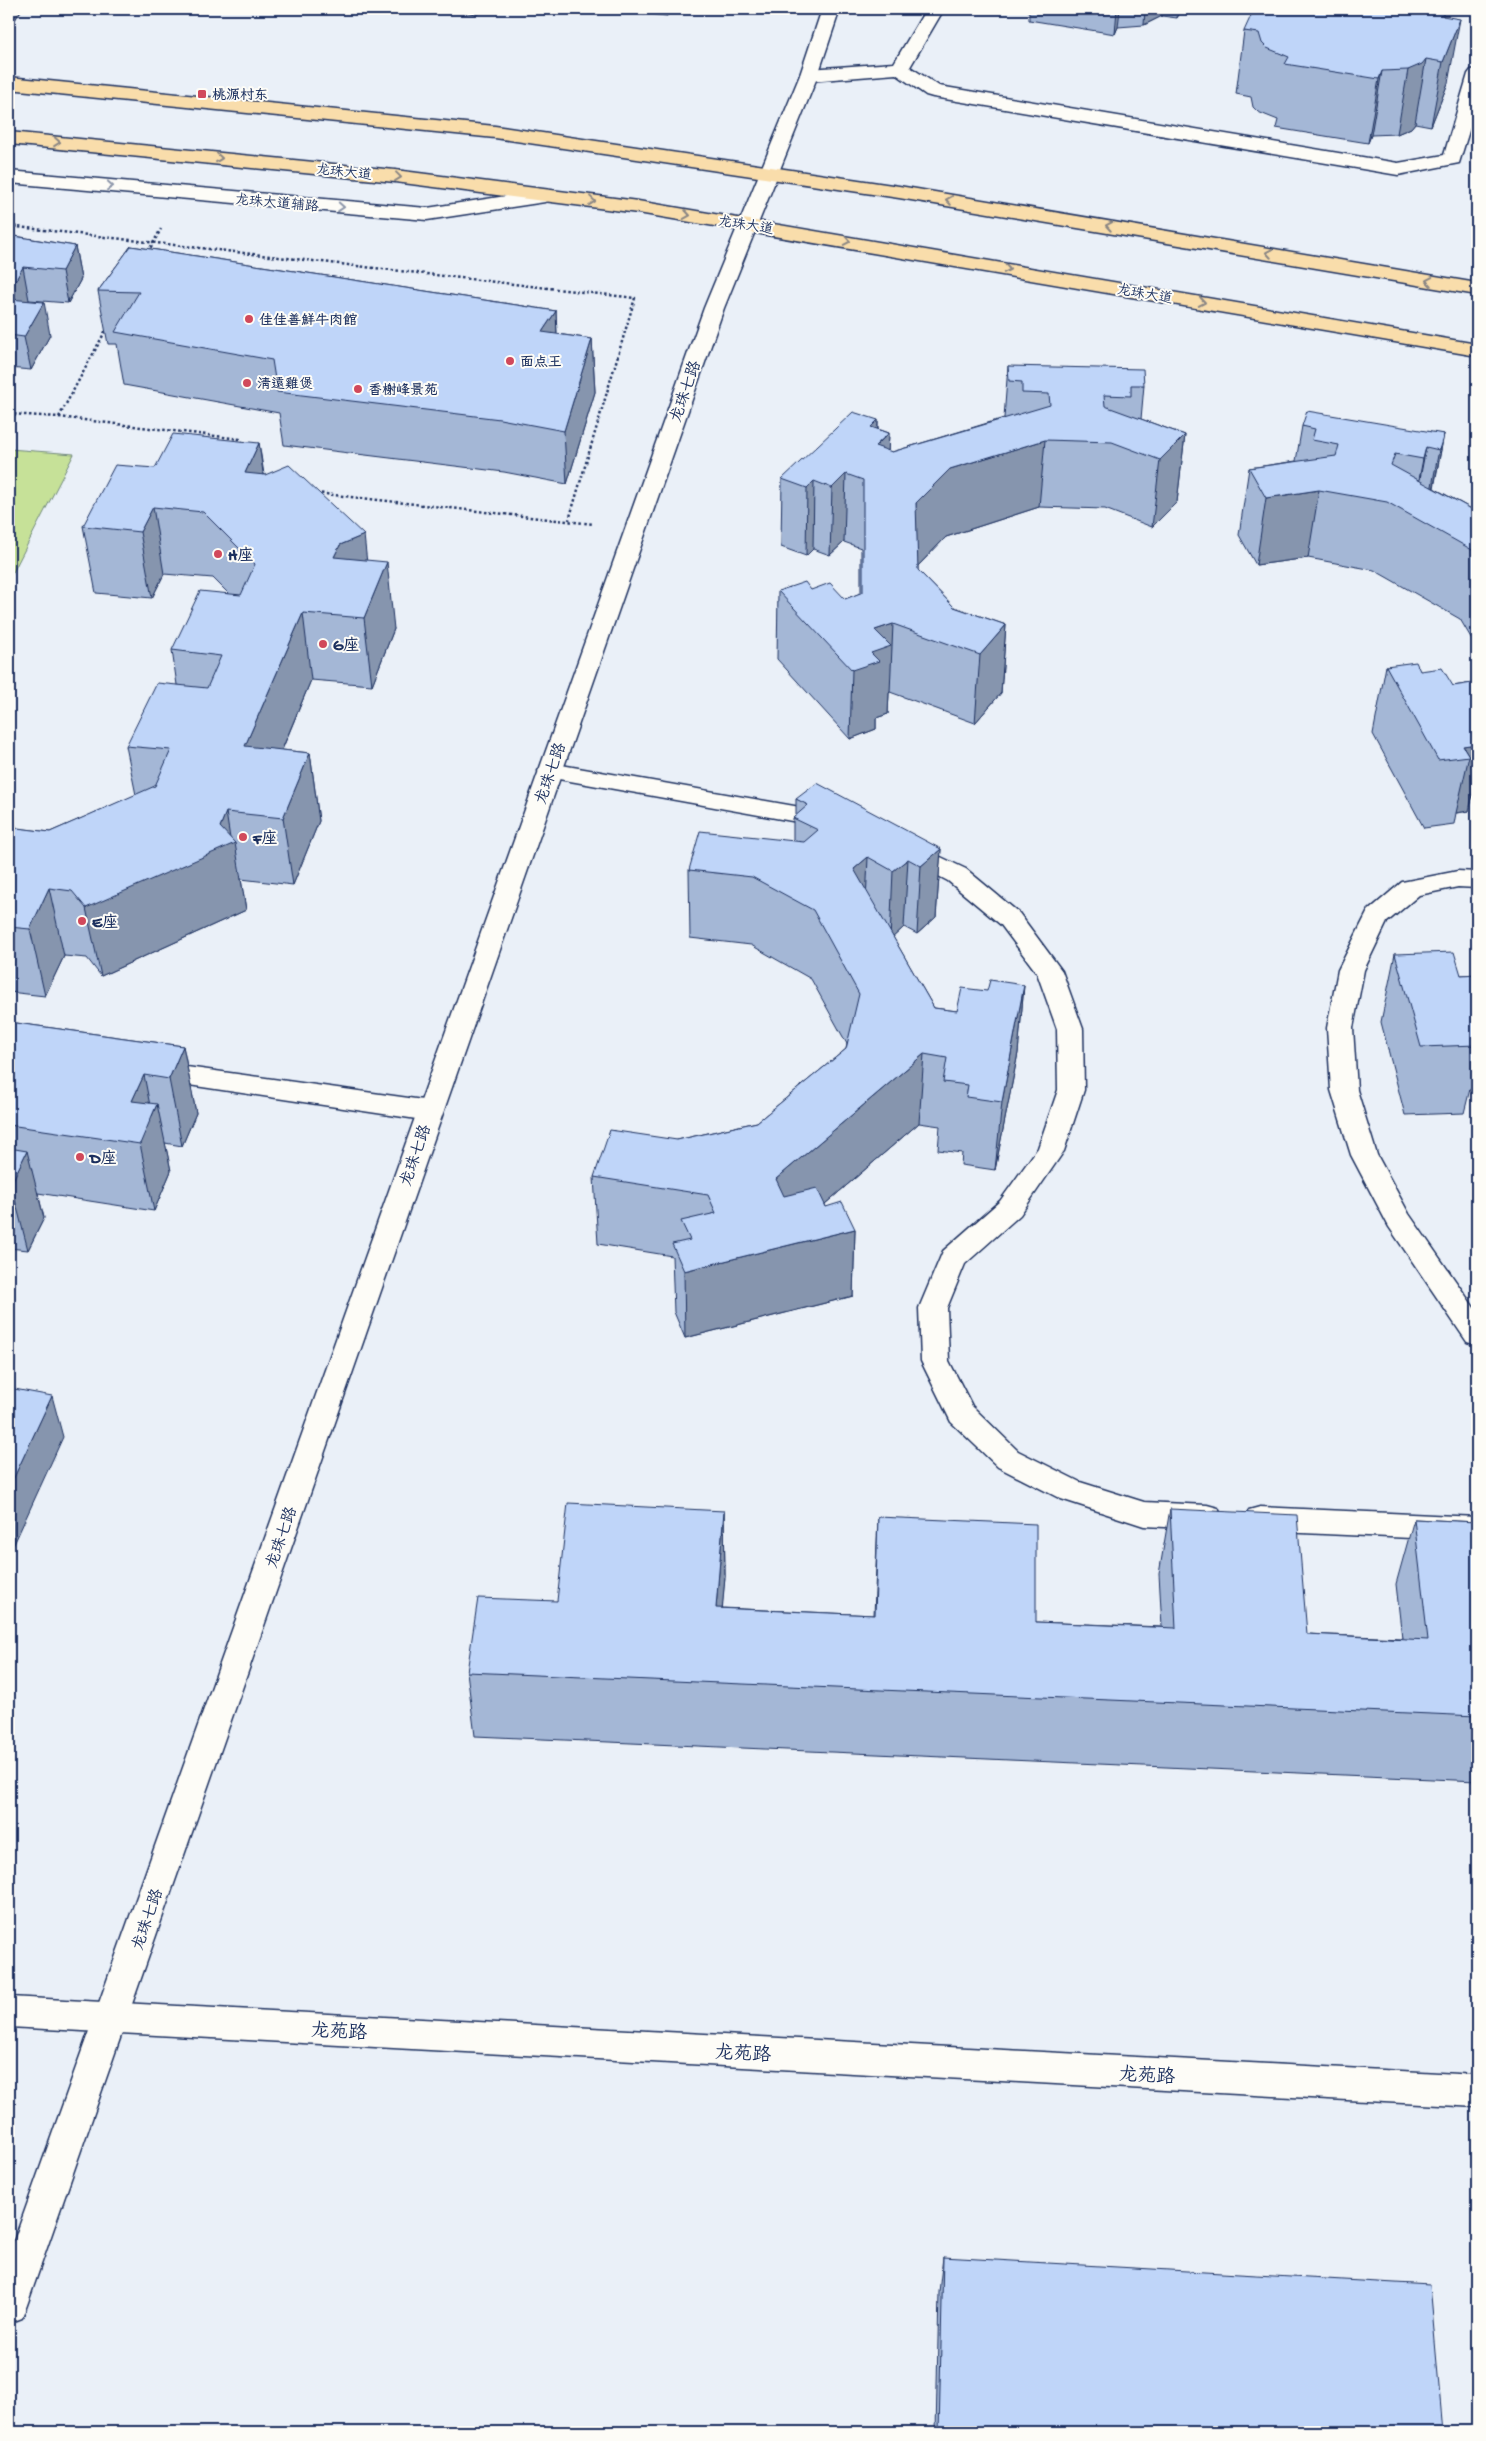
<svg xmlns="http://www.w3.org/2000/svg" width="1486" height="2441" viewBox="0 0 1486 2441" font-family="'Gochi Hand','LXGW WenKai TC',sans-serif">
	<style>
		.green { fill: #c6e198; stroke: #70887b }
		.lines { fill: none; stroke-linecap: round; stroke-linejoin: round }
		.service-casing { stroke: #1b2f5e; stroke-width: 3 }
		.minor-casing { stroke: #1b2f5e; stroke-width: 3 }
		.tertiary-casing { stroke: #1b2f5e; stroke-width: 3 }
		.secondary-casing { stroke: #1b2f5e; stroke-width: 3 }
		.primary-casing { stroke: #1b2f5e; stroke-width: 3 }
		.path { stroke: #1b2f5e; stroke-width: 2.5; stroke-dasharray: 2.5 2.5; stroke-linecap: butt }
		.service { fill: #fdfcf7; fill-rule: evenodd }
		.minor { fill: #fdfcf7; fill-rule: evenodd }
		.tertiary { fill: #fdfcf7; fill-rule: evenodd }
		.secondary { fill: #fdfcf7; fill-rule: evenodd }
		.primary { fill: #f9ddab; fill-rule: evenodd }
		.wall { fill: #a4b7d6; stroke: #1b2f5e }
		.shaded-wall { fill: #8695ae; stroke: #1b2f5e }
		.building { fill: #bfd5f9; stroke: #1b2f5e }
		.oneway { stroke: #8a8684 }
		.oneway2 { stroke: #8c96aa }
		.poi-dot { fill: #d1495b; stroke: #fdfcf7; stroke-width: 2 }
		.labels { text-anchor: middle; stroke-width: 4; stroke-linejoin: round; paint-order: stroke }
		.far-poi-label { font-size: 14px; font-weight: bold; fill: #1b2f5e; stroke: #fdfcf7; text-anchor: start }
		.far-street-label { font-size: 14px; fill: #1b2f5e; stroke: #fdfcf7 }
		.street-label { font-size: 16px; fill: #1b2f5e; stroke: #fdfcf7 }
		.poi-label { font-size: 16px; font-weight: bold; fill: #1b2f5e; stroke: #fdfcf7; text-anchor: start }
		.near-street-label { font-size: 19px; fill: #1b2f5e; stroke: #fdfcf7 }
	</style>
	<rect width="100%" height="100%" fill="#eaf0f8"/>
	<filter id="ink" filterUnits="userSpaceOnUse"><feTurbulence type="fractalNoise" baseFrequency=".02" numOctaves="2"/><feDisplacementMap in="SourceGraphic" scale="10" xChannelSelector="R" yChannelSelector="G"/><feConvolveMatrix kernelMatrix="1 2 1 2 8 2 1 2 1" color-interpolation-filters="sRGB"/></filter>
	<g filter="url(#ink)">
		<polygon class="green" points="9,449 74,454 9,580"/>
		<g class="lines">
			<defs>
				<g id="service">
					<polygon points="926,9 944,9 910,67 939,86 1398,163 1444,155 1468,74 1471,70 1477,69 1477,105 1459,163 1398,175 933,97 926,95 896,74 809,81 803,79 800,75 803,71 809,69 894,63"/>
					<polygon points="550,763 817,810 842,817 845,823 842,829 833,831 814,825 542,776 538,771 542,766"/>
					<polygon points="907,841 966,869 1019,913 1062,971 1083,1029 1084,1090 1064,1151 1020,1215 965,1264 947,1308 949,1361 972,1406 1018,1451 1080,1482 1144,1502 1207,1505 1218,1508 1222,1517 1218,1526 1207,1529 1144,1526 1061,1499 998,1467 951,1422 921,1361 919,1308 943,1251 1000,1201 1038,1148 1058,1090 1057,1029 1037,973 1001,925 948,881 898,855 895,849 898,843"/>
					<polygon points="1458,871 1477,872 1477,888 1458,887 1419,895 1387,922 1364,970 1353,1028 1357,1090 1377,1155 1409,1214 1477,1312 1477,1345 1467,1342 1389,1227 1351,1155 1331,1090 1327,1028 1338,970 1368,911 1402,882"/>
					<polygon points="151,1062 430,1101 439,1104 443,1111 439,1118 430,1121 142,1078 138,1071 142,1064"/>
					<polygon points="1260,1507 1477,1517 1477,1541 1260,1531 1249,1528 1245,1519 1249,1510"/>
				</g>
				<g id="minor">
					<polygon points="9,9 21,9 15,18 9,19"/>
					<polygon points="822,9 840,9 818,75 724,308 27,2305 22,2318 9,2323 9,2255 704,308 800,75"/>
				</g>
				<polygon id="tertiary" points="9,1997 1477,2075 1477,2107 9,2027"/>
				<polygon id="secondary" points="9,171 427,208 545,190 552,192 555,196 552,200 545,202 427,220 9,183"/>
				<g id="primary">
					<polygon points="9,77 495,126 899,186 1477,283 1477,295 899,198 495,138 9,89"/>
					<polygon points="9,132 395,170 638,201 1477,344 1477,356 638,213 395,182 9,144"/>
				</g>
			</defs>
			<use href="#service" class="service-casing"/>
			<use href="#minor" class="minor-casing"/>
			<use href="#tertiary" class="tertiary-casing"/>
			<use href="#secondary" class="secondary-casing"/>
			<use href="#primary" class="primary-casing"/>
			<g class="path">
				<polyline points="9,226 635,298 569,520"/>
				<polyline points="148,252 161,229"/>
				<polyline points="9,414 59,417 107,328"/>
				<polyline points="59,417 240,439 244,445"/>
				<polyline points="316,493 593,524"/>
			</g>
			<use href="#service" class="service"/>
			<use href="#minor" class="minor"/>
			<use href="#tertiary" class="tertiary"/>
			<use href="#secondary" class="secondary"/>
			<use href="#primary" class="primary"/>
		</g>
		<g class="wall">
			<polygon points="427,9 481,9 478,14"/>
			<polygon points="609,9 683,9 681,12 671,11 667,16 609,10"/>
			<polygon points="1023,9 1182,9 1177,18 1162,16 1144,25 1118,27 1115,34 1029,20 1029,12"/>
			<polygon points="1441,9 1448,83 1431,126 1415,123 1411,128 1397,134 1371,135 1368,143 1276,128 1278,120 1258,112 1253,107 1251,97 1236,94 1244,31"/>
			<polygon points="9,235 75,246 81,279 68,303 29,300 29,301 50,335 31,370 9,368"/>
			<polygon points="131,246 556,311 557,334 592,339 595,392 567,484 504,472 284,445 279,413 124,385 117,344 108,344 98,291"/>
			<polygon points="1008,366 1144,385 1141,419 1185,435 1177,502 1152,527 1105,509 1039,507 946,537 918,566 918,570 954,607 1006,625 1001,693 975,723 890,692 889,693 888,714 876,718 876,729 850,739 777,659 778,591 811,590 845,599 861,593 861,548 844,542 830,555 813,549 806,556 781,547 782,479 878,420 878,429 889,433 888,451 892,452 1004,418"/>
			<polygon points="1302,426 1444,434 1434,488 1477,512 1477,648 1460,619 1374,570 1308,558 1256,565 1239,535 1249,468 1296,461"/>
			<polygon points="259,443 264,474 366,560 394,629 372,685 311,680 282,750 310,753 319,821 293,885 241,879 246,910 101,976 87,958 64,956 45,996 9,992 9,795 16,828 50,832 136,795 126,746 177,685 172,650 229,594 213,578 164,574 152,598 96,593 83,526 155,468"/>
			<polygon points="1386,666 1420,671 1453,686 1472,683 1477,667 1477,790 1474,790 1469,811 1456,813 1454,824 1424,828 1373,734"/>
			<polygon points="796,799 941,849 936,917 917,934 904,927 893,937 934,1008 957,1011 987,991 1024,985 1018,1053 995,1170 961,1165 962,1153 938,1150 940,1126 919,1123 825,1204 826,1207 855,1229 853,1296 685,1338 674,1312 672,1256 598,1244 594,1177 677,1140 757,1122 846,1049 847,1044 811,979 751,945 690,938 689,870 793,841 793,818 796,815"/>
			<polygon points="1395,954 1461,975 1477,974 1477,1089 1470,1089 1464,1113 1405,1115 1381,1022"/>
			<polygon points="9,1022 183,1046 196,1113 182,1146 165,1143 171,1171 154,1211 38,1193 44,1218 28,1250 9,1248"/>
			<polygon points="1170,1509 1307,1634 1402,1638 1396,1584 1414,1519 1477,1522 1477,1781 475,1736 467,1672 557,1601 724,1511 725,1576 722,1608 874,1615 878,1517 1036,1622 1162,1627 1159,1574"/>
			<polygon points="943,2257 1443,2432 936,2432 939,2292"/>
		</g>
		<g class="shaded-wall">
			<polygon points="477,9 481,9 478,14"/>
			<polygon points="667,9 671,9 671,11 667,16"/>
			<polygon points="1117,9 1120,9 1118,27 1115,34"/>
			<polygon points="1145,9 1163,9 1162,16 1144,25"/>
			<polygon points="1178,9 1182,9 1177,18"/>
			<polygon points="1460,19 1448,83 1431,126 1443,62"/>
			<polygon points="1426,59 1415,123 1411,128 1397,134 1408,70"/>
			<polygon points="1382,71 1371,135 1368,143 1379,79"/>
			<polygon points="75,246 81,279 68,303 62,271"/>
			<polygon points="23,267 29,300 11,331 9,318 9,292"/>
			<polygon points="44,302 50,335 31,370 24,337"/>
			<polygon points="556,311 558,364 542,332"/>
			<polygon points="592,339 595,392 567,484 564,431"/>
			<polygon points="878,420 877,445 889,433 886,501 871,427"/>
			<polygon points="1444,434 1431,501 1426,517 1439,450"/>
			<polygon points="1185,435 1177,502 1152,527 1160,460"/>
			<polygon points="1045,440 1039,507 946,537 913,571 916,503 950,469"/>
			<polygon points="259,443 268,509 245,473"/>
			<polygon points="1426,447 1413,516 1412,516 1423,459"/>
			<polygon points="846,474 844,542 830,555 832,488"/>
			<polygon points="814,481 813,549 806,556 807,488"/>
			<polygon points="1319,490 1308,558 1256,565 1266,498"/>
			<polygon points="153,507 164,574 152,598 140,532"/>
			<polygon points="364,535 371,601 334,557 340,545"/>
			<polygon points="387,562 394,629 372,685 364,618"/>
			<polygon points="303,613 311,680 255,814 245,746"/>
			<polygon points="893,624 890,692 889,693 888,714 876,718 876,729 850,739 852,670 875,630"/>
			<polygon points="1006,625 1001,693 975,723 980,655"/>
			<polygon points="1477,744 1477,777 1469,811 1456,813 1469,756 1463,746"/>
			<polygon points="310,753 319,821 293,885 283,818"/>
			<polygon points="9,795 24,863 9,889"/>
			<polygon points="226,812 231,845 235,843 246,910 101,976 86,908 220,827"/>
			<polygon points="941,849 936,917 917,934 921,866"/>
			<polygon points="868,857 865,926 854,869"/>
			<polygon points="908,859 904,927 890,940 893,871"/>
			<polygon points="49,888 64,956 45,996 30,929"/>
			<polygon points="1024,985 1018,1053 995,1170 1002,1102"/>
			<polygon points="183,1046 196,1113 182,1146 169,1079"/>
			<polygon points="924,1054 919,1123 775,1247 776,1179"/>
			<polygon points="144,1075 152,1116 157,1104 171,1171 154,1211 140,1144 132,1101"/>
			<polygon points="27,1151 44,1218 28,1250 11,1184"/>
			<polygon points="855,1229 853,1296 685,1338 684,1271"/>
			<polygon points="52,1396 63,1437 9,1555 9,1488"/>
			<polygon points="724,1511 725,1576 717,1673 716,1608"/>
		</g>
		<g class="building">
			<polygon points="1254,9 1441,9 1443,10 1443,16 1460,19 1443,62 1426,59 1422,64 1408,70 1382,71 1379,79 1285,64 1289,57 1267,48 1262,43 1259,33 1244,31"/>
			<polygon points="9,235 20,237 75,246 62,271 23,267 9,292"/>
			<polygon points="131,246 556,311 542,332 592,339 564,431 500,419 277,392 272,360 115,332 139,292 98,291"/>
			<polygon points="9,299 44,302 24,337 9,335"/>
			<polygon points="1008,366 1143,369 1144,385 1131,385 1131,396 1104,395 1105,406 1185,435 1160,460 1112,442 1045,440 950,469 916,503 918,570 954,607 1006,625 980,655 893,624 875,630 891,646 871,653 879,661 852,670 778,591 805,582 811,590 830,583 845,599 863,592 863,480 846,474 832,488 814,481 807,488 782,479 853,412 878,420 871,427 889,433 875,446 892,452 1050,405 1049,394 1022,393 1022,382 1009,381"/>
			<polygon points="1307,411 1444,434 1439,450 1426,447 1423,459 1395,454 1391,465 1477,512 1477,556 1474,551 1387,502 1319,490 1266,498 1249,468 1336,456 1339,445 1312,440 1315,429 1302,426"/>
			<polygon points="173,434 259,443 245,473 265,475 289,465 364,535 340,545 334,557 387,562 364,618 303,613 245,746 310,753 283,818 226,812 220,827 235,843 86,908 72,891 49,888 30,929 9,927 9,827 50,832 155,786 171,750 126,746 157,683 207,688 221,656 172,650 200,591 241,595 255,564 203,512 153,507 140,532 83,526 115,465 155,468"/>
			<polygon points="1416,662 1420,671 1442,668 1453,686 1472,683 1477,667 1477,723 1474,724 1477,729 1477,744 1463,746 1469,756 1438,760 1386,666"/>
			<polygon points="817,783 941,849 921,866 908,859 893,871 868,857 854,869 934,1008 957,1011 962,988 987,991 990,980 1024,985 1002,1102 966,1097 968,1085 943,1082 947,1058 924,1054 776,1179 784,1196 817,1188 826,1207 842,1202 855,1229 684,1271 672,1244 690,1240 681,1221 716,1213 708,1195 594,1177 610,1130 677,1140 757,1122 846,1049 859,994 813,910 752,877 689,870 700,831 804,842 818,830 793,818 808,805 796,799"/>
			<polygon points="1454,952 1461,975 1477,974 1477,1021 1474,1021 1477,1032 1477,1045 1421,1047 1395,954"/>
			<polygon points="9,1022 183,1046 169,1079 144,1075 132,1101 157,1104 140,1144 9,1125"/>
			<polygon points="9,1148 27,1151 11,1184 9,1183"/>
			<polygon points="9,1388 52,1396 9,1488"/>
			<polygon points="568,1503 724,1511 716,1608 875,1615 878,1517 1036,1524 1036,1622 1176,1628 1170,1509 1297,1515 1307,1634 1428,1640 1414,1519 1477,1522 1477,1716 467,1672 478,1598 557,1601"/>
			<polygon points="943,2257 1430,2285 1443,2432 939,2432"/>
		</g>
		<defs><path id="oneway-chevron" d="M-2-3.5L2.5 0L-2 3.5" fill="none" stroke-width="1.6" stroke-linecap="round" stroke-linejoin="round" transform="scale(1.25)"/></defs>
		<g class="oneway">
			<use href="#oneway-chevron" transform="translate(57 142) rotate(5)"/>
			<use href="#oneway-chevron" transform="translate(219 158) rotate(6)"/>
			<use href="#oneway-chevron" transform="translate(398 177) rotate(7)"/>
			<use href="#oneway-chevron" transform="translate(949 200) rotate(-171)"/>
			<use href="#oneway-chevron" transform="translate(592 201) rotate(7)"/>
			<use href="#oneway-chevron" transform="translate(687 215) rotate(9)"/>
			<use href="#oneway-chevron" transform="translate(1109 226) rotate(-170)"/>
			<use href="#oneway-chevron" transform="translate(847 241) rotate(10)"/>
			<use href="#oneway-chevron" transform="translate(1269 253) rotate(-170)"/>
			<use href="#oneway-chevron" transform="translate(1007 269) rotate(10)"/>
			<use href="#oneway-chevron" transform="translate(1429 281) rotate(-170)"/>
			<use href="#oneway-chevron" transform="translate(1202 302) rotate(10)"/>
		</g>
		<g class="oneway2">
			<use href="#oneway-chevron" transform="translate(110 186) rotate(5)"/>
			<use href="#oneway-chevron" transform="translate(341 207) rotate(4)"/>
		</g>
	</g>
	<g class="poi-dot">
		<rect x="197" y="89" width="10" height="10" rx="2.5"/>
		<circle cx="249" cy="319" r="5"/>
		<circle cx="510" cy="361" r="5"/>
		<circle cx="247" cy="383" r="5"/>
		<circle cx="358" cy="389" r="5"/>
		<circle cx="218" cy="554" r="5"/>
		<circle cx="323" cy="644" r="5"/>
		<circle cx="243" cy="837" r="5"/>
		<circle cx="82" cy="921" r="5"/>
		<circle cx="80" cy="1157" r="5"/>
	</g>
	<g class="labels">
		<g class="far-poi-label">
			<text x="212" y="99">桃源村东</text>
			<text x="259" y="324">佳佳善鮮牛肉館</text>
			<text x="520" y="366">面点王</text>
			<text x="257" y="388">清遠雞煲</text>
			<text x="368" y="394">香榭峰景苑</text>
		</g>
		<g class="far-street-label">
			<text transform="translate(344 171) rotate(6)" y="5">龙珠大道</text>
			<text transform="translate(277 202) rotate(5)" y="5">龙珠大道辅路</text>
			<text transform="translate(746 224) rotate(9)" y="5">龙珠大道</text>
			<text transform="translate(1145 293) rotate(10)" y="5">龙珠大道</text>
		</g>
		<g class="street-label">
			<text transform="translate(684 391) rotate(-71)" y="6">龙珠七路</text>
			<text transform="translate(549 773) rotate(-71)" y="6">龙珠七路</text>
			<text transform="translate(414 1155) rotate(-71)" y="6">龙珠七路</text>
			<text transform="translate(280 1537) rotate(-71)" y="6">龙珠七路</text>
			<text transform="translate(146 1919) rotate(-71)" y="6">龙珠七路</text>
		</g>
		<g class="poi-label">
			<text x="228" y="560">H座</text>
			<text x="333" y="650">G座</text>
			<text x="253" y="843">F座</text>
			<text x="92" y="927">E座</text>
			<text x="90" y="1163">D座</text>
		</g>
		<g class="near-street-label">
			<text transform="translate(339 2030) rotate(3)" y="7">龙苑路</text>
			<text transform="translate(743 2052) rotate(3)" y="7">龙苑路</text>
			<text transform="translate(1147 2074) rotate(3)" y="7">龙苑路</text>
		</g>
	</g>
	<rect width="1486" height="2441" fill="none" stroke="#fdfcf7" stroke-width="30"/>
	<rect x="15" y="15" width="1456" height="2411" fill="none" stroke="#1b2f5e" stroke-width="2" filter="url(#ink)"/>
</svg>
